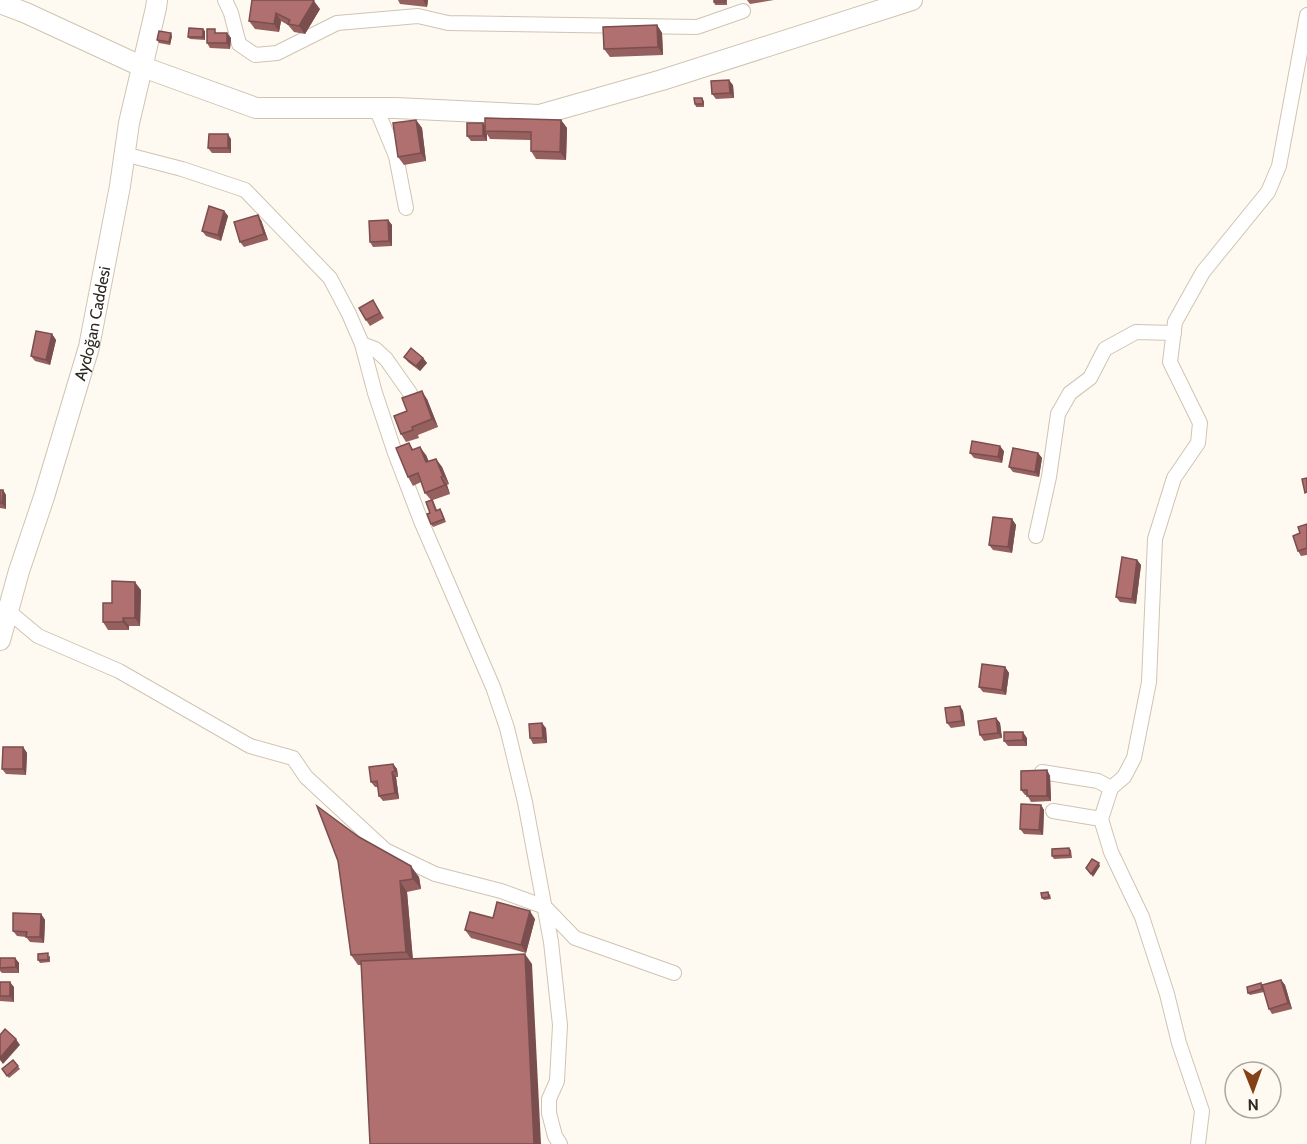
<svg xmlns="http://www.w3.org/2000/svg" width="1307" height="1144" viewBox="0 0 1307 1144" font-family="Cabin,sans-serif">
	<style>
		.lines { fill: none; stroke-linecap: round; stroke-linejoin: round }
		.street-casing { stroke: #cfc4b2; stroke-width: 16 }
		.secondary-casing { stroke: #cfc4b2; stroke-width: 22 }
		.street { stroke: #fff; stroke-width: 14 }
		.secondary { stroke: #fff; stroke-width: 20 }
		.wall { fill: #96605f }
		.shaded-wall { fill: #7a4e4e }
		.building { fill: #af706f; stroke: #7a4e4e; stroke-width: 1.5 }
		.labels { text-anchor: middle; stroke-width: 6; stroke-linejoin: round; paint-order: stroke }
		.street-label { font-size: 16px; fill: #2c2721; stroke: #fefaf2 }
	</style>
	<rect width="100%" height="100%" fill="#fefaf2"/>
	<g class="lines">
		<defs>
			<g id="street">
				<polyline points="225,0 231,13 239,44 255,55 277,53 337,23 418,16 448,23 697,27 743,11"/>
				<polyline points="376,108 396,156 406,208"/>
				<polyline points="124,154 182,169 245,190 330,278 349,314 362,344 375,393 395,453 421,521 493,687 507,728 525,802 551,942 560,1025 557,1081 549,1099 549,1113 555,1136 560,1144"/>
				<polyline points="362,344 375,349 386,359 410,393"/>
				<polyline points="1036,536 1049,477 1058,414 1070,393 1090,378 1105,349 1136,332 1174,333"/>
				<polyline points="2,611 8,611 38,636 119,671 250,746 293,758 306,777 385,850 435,874 501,891 545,907 575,938 674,973"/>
				<polyline points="1042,772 1098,781 1111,788"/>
				<polyline points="1053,811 1101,819"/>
				<polyline points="1198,1144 1202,1111 1179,1043 1167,994 1142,917 1111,852 1101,819 1111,788 1124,777 1134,758 1149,682 1155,539 1174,478 1198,443 1200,423 1170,362 1175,322 1203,272 1268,192 1279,166 1307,15"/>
			</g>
			<g id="secondary">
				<polyline points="0,3 26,13 143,67 256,108 396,108 539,115 662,80 912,0"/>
				<path id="s1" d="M0,640l19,-69 25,-74 45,-150 31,-161 9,-63 27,-115 1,-8"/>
			</g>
		</defs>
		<use href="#street" class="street-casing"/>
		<use href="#secondary" class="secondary-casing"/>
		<use href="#street" class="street"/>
		<use href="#secondary" class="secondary"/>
	</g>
	<g class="wall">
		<polygon points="252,0 320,9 305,34 294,32 288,25 281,21 279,32 255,29 249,21"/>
		<polygon points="398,0 428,0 427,7 400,4"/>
		<polygon points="714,0 727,0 727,5 715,5 714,2"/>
		<polygon points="747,0 774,0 750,4"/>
		<polygon points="657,25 662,33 663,55 610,57 604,49"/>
		<polygon points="205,31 205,40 190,39 188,37"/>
		<polygon points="218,33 227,33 231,38 230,49 210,48 207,43"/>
		<polygon points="172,36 170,45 159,43 157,40"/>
		<polygon points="733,85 734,98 716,99 712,94"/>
		<polygon points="702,98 704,101 704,107 696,107 695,104"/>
		<polygon points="416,120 422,128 426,161 404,165 398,157"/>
		<polygon points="561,120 567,128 566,160 536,159 531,151 531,140 490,139 487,134 487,141 471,141 467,136 483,123 485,125"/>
		<polygon points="231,139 231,153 212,153 208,148"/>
		<polygon points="224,211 228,216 221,241 206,236 202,231"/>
		<polygon points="261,220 268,240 244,247 240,242"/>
		<polygon points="388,220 392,225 392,246 373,247 370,242"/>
		<polygon points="373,300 384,318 370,326 366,320"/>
		<polygon points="52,334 56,340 50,365 35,361 31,356"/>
		<polygon points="404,357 423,358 427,363 420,371 408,362"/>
		<polygon points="427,399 438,427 418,435 419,438 406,442 401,434 407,411"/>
		<polygon points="409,443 413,449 426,455 429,462 436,459 442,467 449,484 447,485 450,494 433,500 437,510 440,509 442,512 446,522 433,527 431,524 431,500 425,493 421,482 413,486 408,477"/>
		<polygon points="1004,451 1002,463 974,458 970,453"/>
		<polygon points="1038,453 1042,458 1039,477 1013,472 1009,467"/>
		<polygon points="0,490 3,490 6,495 6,509 0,508"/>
		<polygon points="1012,519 1016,525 1012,553 993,550 989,545"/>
		<polygon points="1307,524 1307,555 1301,556 1298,551 1300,533"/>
		<polygon points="1137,560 1141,565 1136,604 1120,602 1116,597"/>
		<polygon points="141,590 140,626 129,626 129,630 108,630 103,622 112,603"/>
		<polygon points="1005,667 1009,673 1006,695 983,692 979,687"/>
		<polygon points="960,706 963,711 965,726 951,728 947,723"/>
		<polygon points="996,718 1000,723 1002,738 984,741 980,735"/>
		<polygon points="546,728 547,743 533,744 530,738"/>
		<polygon points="1027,738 1027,746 1008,746 1004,741"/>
		<polygon points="23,747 27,753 26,775 6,774 2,769"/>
		<polygon points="393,764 397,769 398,777 396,777 399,799 383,801 379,796 378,787 375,787 371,782"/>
		<polygon points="1047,770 1050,776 1051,801 1031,802 1027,795 1025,795 1021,790"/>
		<polygon points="1041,805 1044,810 1043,835 1024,834 1020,829"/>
		<polygon points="359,837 419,877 421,889 407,892 413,959 532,964 358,965 351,955"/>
		<polygon points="1069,848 1071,850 1072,858 1054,859 1052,856"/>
		<polygon points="1050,894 1051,899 1044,900 1042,898"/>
		<polygon points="41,914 45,920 44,943 30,942 26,937 17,936 13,931"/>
		<polygon points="493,918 535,919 526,953 471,938 465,930"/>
		<polygon points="50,956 50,962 40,963 38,960"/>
		<polygon points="0,958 15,958 19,963 19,973 2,973 0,971"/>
		<polygon points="1281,980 1285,985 1292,1009 1272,1014 1269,1009 1264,992 1250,995 1248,993 1262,985"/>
		<polygon points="0,982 14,987 14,1002 0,1001"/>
		<polygon points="13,1060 20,1069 9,1078 2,1069"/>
	</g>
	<g class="shaded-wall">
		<polygon points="423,0 428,0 427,7"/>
		<polygon points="314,1 320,9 305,34 299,26"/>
		<polygon points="276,13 281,21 279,32 274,24"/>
		<polygon points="657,25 662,33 663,55 658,47"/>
		<polygon points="203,29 205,31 205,40 203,37"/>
		<polygon points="171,33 172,36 170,45 169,42"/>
		<polygon points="227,33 231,38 230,49 227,43"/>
		<polygon points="729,80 733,85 734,98 730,93"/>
		<polygon points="416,120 422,128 426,161 421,153"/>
		<polygon points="561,120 567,128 566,160 560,152"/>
		<polygon points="483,123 487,128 485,131 487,134 487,141 483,136"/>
		<polygon points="228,134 231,139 231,153 228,148"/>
		<polygon points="224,211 228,216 221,241 218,235"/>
		<polygon points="258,215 261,220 268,240 264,234"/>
		<polygon points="388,220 392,225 392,246 389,241"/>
		<polygon points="52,334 56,340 50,365 46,360"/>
		<polygon points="423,358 427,363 420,371 416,366"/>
		<polygon points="422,391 427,399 438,427 432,419"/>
		<polygon points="1000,446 1004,451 1002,463 998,457"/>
		<polygon points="420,447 426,455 432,470 426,462"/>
		<polygon points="1038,453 1042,458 1039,477 1035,472"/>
		<polygon points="436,459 442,467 449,484 443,476"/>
		<polygon points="441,477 447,485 450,494 445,485"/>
		<polygon points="3,490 6,495 6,509 2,503"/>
		<polygon points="1012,519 1016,525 1012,553 1008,547"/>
		<polygon points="1137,560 1141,565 1136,604 1132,599"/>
		<polygon points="135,582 141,590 140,626 135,618"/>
		<polygon points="123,618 129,626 129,630 123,622"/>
		<polygon points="1005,667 1009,673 1006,695 1002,690"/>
		<polygon points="960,706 963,711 965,726 962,721"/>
		<polygon points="996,718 1000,723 1002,738 998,733"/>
		<polygon points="542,723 546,728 547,743 543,738"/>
		<polygon points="1023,732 1027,738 1027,746 1023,740"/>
		<polygon points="23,747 27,753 26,775 23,769"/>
		<polygon points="393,764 397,769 398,777 395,771"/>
		<polygon points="1047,770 1050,776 1051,801 1047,796"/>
		<polygon points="392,772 396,777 399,799 395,793"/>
		<polygon points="1041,805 1044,810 1043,835 1039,830"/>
		<polygon points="1099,863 1100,866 1093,877 1091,874"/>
		<polygon points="411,866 419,877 421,889 413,879"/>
		<polygon points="400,881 407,892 413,963 406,952"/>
		<polygon points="530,911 535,919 526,953 521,945"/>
		<polygon points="41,914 45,920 44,943 40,937"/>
		<polygon points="525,954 532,964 541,1144 534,1144"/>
		<polygon points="15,958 19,963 19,973 16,967"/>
		<polygon points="1281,980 1285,985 1292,1009 1288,1003"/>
		<polygon points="10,982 14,987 14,1002 10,996"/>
		<polygon points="16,1039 20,1045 3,1064 0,1060 0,1058"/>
	</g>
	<g class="building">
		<polygon points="252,0 312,0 314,1 299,26 288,24 290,20 276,13 274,24 249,21"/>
		<rect x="714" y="0" width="11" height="2"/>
		<polygon points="657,25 658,47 604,49 603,27"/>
		<polygon points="189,28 203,29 203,37 188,37"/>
		<polygon points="207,29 215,29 215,33 227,33 227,43 207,43"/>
		<polygon points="159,31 171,33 169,42 157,40"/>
		<polygon points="729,80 730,93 712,94 711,81"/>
		<polygon points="694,98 702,98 703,104 695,104"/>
		<polygon points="485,118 561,120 560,152 531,151 531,132 485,131"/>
		<polygon points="416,120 421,153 398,157 393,123"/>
		<rect x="467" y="123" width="16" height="13"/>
		<polygon points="209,134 228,134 228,148 208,148"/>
		<polygon points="209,206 224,211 218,235 202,231"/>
		<polygon points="258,215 264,234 240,242 234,222"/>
		<polygon points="388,220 389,241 370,242 369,221"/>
		<polygon points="373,300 380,313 366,320 359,308"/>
		<polygon points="36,331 52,334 46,360 31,356"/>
		<polygon points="411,348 423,358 416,366 404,357"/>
		<polygon points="422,391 432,419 412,427 413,430 401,434 394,416 407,411 402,398"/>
		<polygon points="972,441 1000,446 998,457 970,453"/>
		<polygon points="409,443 412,450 420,447 426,462 436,459 443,476 441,477 445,485 425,493 418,473 408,477 396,448"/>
		<polygon points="1013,448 1038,453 1035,472 1009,467"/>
		<polygon points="1307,478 1307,492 1305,493 1302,479"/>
		<polygon points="0,490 3,490 2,503 0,503"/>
		<polygon points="432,500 436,511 440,509 444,519 431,524 427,514 430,513 426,502"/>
		<polygon points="993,517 1012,519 1008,547 989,545"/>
		<polygon points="1307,524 1307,548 1298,551 1293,536 1300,533 1298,527"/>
		<polygon points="1122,557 1137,560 1132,599 1116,597"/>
		<polygon points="112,581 135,582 135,618 123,618 123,622 103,622 103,603 112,603"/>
		<polygon points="982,664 1005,667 1002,690 979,687"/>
		<polygon points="960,706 962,721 947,723 945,708"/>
		<polygon points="996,718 998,733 980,735 978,721"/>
		<polygon points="542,723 543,738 530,738 529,724"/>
		<polygon points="1004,732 1023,732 1023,740 1004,741"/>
		<polygon points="3,747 23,747 23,769 2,769"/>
		<polygon points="393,764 395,771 392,772 395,793 379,796 377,781 371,782 369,767"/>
		<polygon points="1047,770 1047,796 1027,796 1027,790 1021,790 1021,771"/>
		<polygon points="1021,804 1041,805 1039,830 1020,829"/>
		<polygon points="317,806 359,837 411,866 413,879 400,881 406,952 351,955 338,861"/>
		<polygon points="1069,848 1070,855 1052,856 1052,849"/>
		<polygon points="1092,859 1099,863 1091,874 1086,868"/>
		<polygon points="1048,892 1049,897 1042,898 1041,893"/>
		<polygon points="497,902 530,911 521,945 465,930 470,912 493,918"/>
		<polygon points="13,913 41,914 40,937 26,937 27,932 13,931"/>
		<polygon points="48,953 48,960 38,960 38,954"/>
		<polygon points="525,954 534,1144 370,1144 361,961"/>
		<polygon points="0,958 15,958 16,967 0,968"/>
		<polygon points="1281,980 1288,1003 1269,1009 1262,985"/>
		<rect x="0" y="982" width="10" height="14"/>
		<polygon points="1261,983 1262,989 1248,993 1247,987"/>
		<polygon points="5,1029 16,1039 0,1058 0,1035"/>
		<polygon points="13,1060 18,1066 7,1076 2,1069"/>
	</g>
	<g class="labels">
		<g class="street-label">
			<text dy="6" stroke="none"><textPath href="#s1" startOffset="330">Aydoğan Caddesi</textPath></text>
		</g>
	</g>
	<g transform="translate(1253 1090) rotate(179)"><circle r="28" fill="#fefaf2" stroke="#aaa69e" stroke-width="1.5"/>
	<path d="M0-4.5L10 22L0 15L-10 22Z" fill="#844016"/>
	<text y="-9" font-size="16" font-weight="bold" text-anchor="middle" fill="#2c2721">N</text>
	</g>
</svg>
